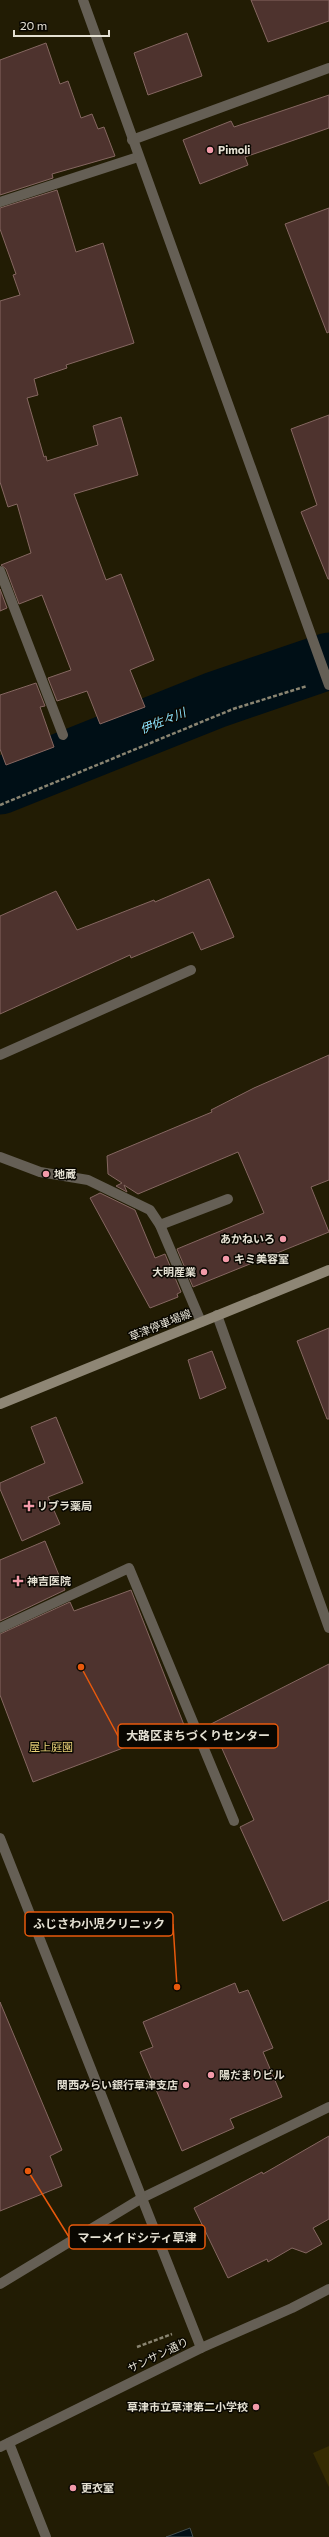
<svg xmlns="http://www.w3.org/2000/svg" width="329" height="2537" viewBox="0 0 329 2537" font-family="Commissioner,'Noto Sans JP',sans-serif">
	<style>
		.green { fill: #352b02 }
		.water { fill: #000f16; stroke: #444e4e }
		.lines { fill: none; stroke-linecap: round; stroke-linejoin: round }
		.river { stroke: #000f16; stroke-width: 57 }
		.building { fill: #4e332e; stroke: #856761 }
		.path { stroke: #8a8572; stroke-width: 2.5; stroke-dasharray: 4 2; stroke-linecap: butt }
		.service { stroke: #655f55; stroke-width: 10 }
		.minor { stroke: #655f55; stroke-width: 10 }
		.tertiary { stroke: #655f55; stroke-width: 10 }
		.secondary { stroke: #8e8675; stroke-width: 10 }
		.poi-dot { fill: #f39aa9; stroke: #090701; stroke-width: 1.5 }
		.labels { text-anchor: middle; stroke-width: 3; stroke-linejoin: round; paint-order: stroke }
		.poi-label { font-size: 11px; font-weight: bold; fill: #e4e0d2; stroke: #090701; text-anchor: start }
		.street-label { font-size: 11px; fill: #e4e0d2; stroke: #090701 }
		.park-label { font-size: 11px; fill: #ead278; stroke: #090701 }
		.water-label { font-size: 12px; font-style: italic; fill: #8de4fe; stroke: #090701 }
		.leader { fill: none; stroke: #e8590c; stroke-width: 1.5 }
		.callout-dot { fill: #e8590c; stroke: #090701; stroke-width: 1.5 }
		.callout { fill: #090701; stroke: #e8590c; stroke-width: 1.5 }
		.callout-label { font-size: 12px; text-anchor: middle; font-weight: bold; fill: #e4e0d2 }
	</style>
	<rect width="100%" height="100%" fill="#221c04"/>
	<polygon class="green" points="329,2446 329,2487 313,2453"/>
	<polygon class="water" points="190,2528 193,2537 166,2537"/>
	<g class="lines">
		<polyline class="river" points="0,786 215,700 329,661"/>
	</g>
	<g class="building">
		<polygon points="251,0 329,0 329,21 268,42"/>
		<polygon points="187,33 202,76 148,95 134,53"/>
		<polygon points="46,43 60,84 68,81 81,118 92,114 98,129 104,127 115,156 52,174 53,178 0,195 0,60"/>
		<polygon points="329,95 329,128 245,157 248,165 200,184 183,140 231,121 234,127"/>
		<polygon points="57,190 76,252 103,243 134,343 66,365 67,368 34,379 38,395 27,398 44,457 46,456 47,461 98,445 93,426 121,417 138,475 74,494 106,580 121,574 154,660 130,670 145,707 100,724 87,691 57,701 48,678 71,670 42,595 19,604 6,569 1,565 31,553 17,504 8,507 0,482 0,301 20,295 13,275 16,274 0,229 0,208"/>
		<polygon points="329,208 329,332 327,333 285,224"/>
		<polygon points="329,415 329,579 328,579 301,512 317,505 291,429"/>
		<polygon points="0,589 7,608 0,611"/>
		<polygon points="36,683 45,706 40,707 54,747 6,765 0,749 0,695"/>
		<polygon points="209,879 234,937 201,950 193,932 131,958 130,955 0,1014 0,916 56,891 77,930 154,900 155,902"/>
		<polygon points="329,1055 329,1180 311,1187 329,1232 193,1287 177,1249 264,1213 238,1152 138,1194 124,1185 127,1192 116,1186 122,1183 108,1174 107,1156 212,1112 211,1110 254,1088"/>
		<polygon points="100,1193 135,1210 155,1258 165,1254 181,1292 177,1294 178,1297 150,1308 90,1198"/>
		<polygon points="329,1328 329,1419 327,1419 297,1341"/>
		<polygon points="212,1351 226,1388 200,1399 188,1360"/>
		<polygon points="56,1417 83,1483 48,1497 60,1524 22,1541 0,1489 0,1483 45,1463 31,1427"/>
		<polygon points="45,1541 65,1590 0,1621 0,1560"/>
		<polygon points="131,1590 184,1725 33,1782 0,1695 0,1634 70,1602 74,1611"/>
		<polygon points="329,1664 329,1900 283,1921 240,1827 254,1820 211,1724"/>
		<polygon points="235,1983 239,1993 248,1990 273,2048 263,2052 282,2097 230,2119 234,2128 182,2151 140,2052 153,2047 143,2022"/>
		<polygon points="0,2002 62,2150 50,2156 62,2186 0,2211"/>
		<polygon points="329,2136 329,2219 313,2228 322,2244 306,2253 292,2248 268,2262 267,2259 228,2278 194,2208 262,2172 263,2174"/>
	</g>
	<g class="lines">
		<g class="path">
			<polyline points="0,805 233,709 307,686"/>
			<polyline points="137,2347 172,2334"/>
		</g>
		<g class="service">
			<polyline points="0,202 138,157"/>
			<polyline points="0,571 63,735"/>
			<polyline points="217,1315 329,1628"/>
			<polyline points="0,1628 129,1568 234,1821"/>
			<polyline points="0,2284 142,2198"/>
		</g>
		<g class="minor">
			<polyline points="132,140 329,68"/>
			<polyline points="0,1055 191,970"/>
			<polyline points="0,1157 40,1172 88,1180 150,1210 160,1225 201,1322"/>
			<polyline points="160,1225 228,1199"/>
			<polyline points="142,2198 329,2107"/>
			<polyline points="9,2443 46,2537"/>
		</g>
		<g class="tertiary">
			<polyline points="83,0 329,685"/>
			<polyline points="0,1838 201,2348"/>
			<polyline points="0,2447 201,2348 292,2308 329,2289"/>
		</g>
		<polyline class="secondary" points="0,1404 329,1270"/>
	</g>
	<g class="poi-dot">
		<circle cx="210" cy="150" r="4"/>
		<circle cx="46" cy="1174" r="4"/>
		<circle cx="283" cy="1239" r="4"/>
		<circle cx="226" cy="1259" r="4"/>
		<circle cx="204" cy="1272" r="4"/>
		<path d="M27 1500h4v4h4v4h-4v4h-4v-4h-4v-4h4z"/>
		<path d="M16 1575h4v4h4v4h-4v4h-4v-4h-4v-4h4z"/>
		<circle cx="211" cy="2075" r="4"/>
		<circle cx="186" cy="2085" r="4"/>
		<circle cx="256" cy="2407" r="4"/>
		<circle cx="73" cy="2488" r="4"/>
	</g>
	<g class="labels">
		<g class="poi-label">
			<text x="218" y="154">Pimoli</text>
			<text x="54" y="1178">地蔵</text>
			<text x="275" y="1243" text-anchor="end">あかねいろ</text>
			<text x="234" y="1263">キミ美容室</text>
			<text x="196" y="1276" text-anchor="end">大明産業</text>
			<text x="37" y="1510">リブラ薬局</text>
			<text x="27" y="1585">神吉医院</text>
			<text x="219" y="2079">陽だまりビル</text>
			<text x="178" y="2089" text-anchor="end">関西みらい銀行草津支店</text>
			<text x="248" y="2411" text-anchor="end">草津市立草津第二小学校</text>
			<text x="81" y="2492">更衣室</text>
		</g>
		<g class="street-label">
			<text transform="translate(160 1325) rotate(-22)" y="4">草津停車場線</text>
			<text transform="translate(158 2355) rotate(-26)" y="4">サンサン通り</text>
		</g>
		<g class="park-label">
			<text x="51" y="1751">屋上庭園</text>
		</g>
		<g class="water-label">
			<text transform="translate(163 721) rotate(-22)" y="4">伊佐々川</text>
		</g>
	</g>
	<path class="leader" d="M81 1667L118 1736M177 1987L173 1924M28 2171L69 2237"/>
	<g class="callout-dot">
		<circle cx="81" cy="1667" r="4"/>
		<circle cx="177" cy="1987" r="4"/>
		<circle cx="28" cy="2171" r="4"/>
	</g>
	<g class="callout">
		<rect x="118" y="1724" width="160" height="24" rx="4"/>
		<rect x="25" y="1912" width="148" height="24" rx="4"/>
		<rect x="69" y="2225" width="136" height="24" rx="4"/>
	</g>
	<g class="callout-label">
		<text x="198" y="1740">大路区まちづくりセンター</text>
		<text x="99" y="1928">ふじさわ小児クリニック</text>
		<text x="137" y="2242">マーメイドシティ草津</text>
	</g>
	<path d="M14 30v6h95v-6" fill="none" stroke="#e4e0d2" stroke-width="2"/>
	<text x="20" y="30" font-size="12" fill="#e4e0d2" stroke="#090701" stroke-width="3" paint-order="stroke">20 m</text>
</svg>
